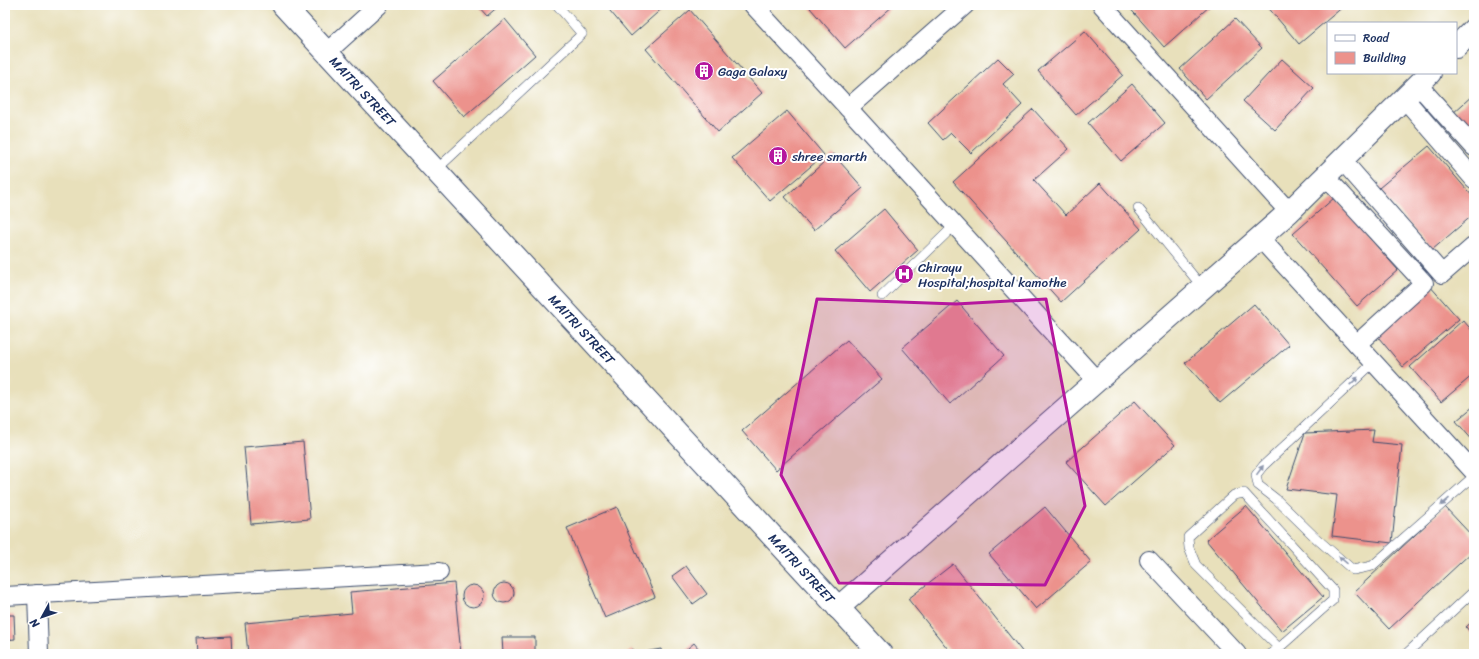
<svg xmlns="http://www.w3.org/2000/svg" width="1479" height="659" viewBox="0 0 1479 659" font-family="Sriracha,sans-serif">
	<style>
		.building { fill: #ec928c }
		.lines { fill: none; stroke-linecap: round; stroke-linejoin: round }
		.service-casing { stroke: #3a4a6c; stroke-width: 10 }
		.minor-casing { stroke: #3a4a6c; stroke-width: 20 }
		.tertiary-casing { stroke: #3a4a6c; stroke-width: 24 }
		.service { stroke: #fff; stroke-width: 9 }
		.minor { stroke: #fff; stroke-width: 18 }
		.tertiary { stroke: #fff; stroke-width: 22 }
		.oneway { fill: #8d97ae }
		.marked { fill: #b5179e; fill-opacity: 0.2; stroke: #b5179e; stroke-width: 3; stroke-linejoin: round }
		.labels { text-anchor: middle; stroke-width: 4; stroke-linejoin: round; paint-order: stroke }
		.poi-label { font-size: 13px; fill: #1b2f5e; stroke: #fff; text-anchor: start }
		.street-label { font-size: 13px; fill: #1b2f5e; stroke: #fff }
	</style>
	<rect width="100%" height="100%" fill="#fff"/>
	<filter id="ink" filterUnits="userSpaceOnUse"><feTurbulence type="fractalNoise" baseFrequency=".025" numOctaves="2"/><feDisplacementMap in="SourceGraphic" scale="8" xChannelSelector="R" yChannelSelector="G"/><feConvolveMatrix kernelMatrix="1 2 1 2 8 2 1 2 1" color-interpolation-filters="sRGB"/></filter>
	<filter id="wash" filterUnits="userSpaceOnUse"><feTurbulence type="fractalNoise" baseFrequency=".012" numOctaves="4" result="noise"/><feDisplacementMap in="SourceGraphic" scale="16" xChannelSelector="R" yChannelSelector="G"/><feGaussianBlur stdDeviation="0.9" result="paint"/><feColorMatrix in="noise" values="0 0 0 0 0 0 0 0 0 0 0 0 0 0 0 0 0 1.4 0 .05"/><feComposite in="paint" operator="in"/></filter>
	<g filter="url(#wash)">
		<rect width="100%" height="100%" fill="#e8e0bb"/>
		<g id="blocks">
			<g class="building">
				<polygon points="477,5 500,5 487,16"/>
				<polygon points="605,5 666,5 631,36"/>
				<polygon points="814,5 894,5 845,48 810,8"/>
				<polygon points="1127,5 1211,5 1164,47"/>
				<polygon points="1266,5 1345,5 1299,44"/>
				<polygon points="690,10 762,93 718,132 646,49"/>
				<polygon points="505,19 535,55 464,117 433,81"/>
				<polygon points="1235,19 1262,48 1206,99 1180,69"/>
				<polygon points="1085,31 1123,75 1076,115 1038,71"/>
				<polygon points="998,58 1014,74 1003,84 1022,105 971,153 951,133 943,140 928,123"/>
				<polygon points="1282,59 1314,88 1275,130 1243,101"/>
				<polygon points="1132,84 1165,123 1121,161 1088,123"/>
				<polygon points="1474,94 1474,139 1452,114"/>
				<polygon points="1033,109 1069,149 1034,180 1066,215 1100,183 1141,229 1061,302 953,182"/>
				<polygon points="787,111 824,155 770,201 732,158"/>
				<polygon points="1429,146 1474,198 1474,214 1432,250 1379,188"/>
				<polygon points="833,154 863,188 814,230 785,197"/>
				<polygon points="1334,198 1398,270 1357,306 1293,234"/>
				<polygon points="884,209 918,250 870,292 835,251"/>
				<polygon points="1429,285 1459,319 1403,367 1374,332"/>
				<polygon points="957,301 1004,356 950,404 902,348"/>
				<polygon points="1254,304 1289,345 1220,403 1185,363"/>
				<polygon points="1463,320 1474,333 1474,374 1441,402 1410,367"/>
				<polygon points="847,340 882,379 776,470 742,431"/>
				<polygon points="1135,401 1175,445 1106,506 1066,462"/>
				<polygon points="1474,406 1474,442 1456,421"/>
				<polygon points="1374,430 1372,442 1402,445 1392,543 1332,536 1337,495 1286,489 1305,433"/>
				<polygon points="303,442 310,519 251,524 244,447"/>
				<polygon points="1246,506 1323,597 1282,631 1206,540"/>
				<polygon points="617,507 655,597 605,618 567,528"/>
				<polygon points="1045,507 1091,562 1036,609 989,554"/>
				<polygon points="1445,507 1474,538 1474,550 1389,629 1354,592"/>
				<polygon points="953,564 1024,654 952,654 908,599"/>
				<polygon points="686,566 707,594 693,604 672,576"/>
				<circle cx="504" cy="593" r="10"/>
				<polygon points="454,583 461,654 248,654 245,623 352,613 350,592"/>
				<circle cx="473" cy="596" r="11"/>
				<polygon points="5,615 14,615 15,639 5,640"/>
				<polygon points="1474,620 1474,637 1466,627"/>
				<polygon points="231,636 232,654 197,654 196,638"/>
				<polygon points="502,637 535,637 535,654 503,654"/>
				<polygon points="694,643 703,654 681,654"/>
				<polygon points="633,649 634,654 626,654"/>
				<polygon points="661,649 662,654 639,654 639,653"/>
				<rect x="5" y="651" width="17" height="3"/>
			</g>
		</g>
	</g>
	<g filter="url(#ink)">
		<use href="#blocks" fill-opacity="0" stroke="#3a4a6c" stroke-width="1"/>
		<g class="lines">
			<defs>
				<g id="service">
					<polyline points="761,14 770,5"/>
					<polyline points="436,170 582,34 557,5"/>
					<polyline points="1138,208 1203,288"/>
					<polyline points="882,296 955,225"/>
					<polyline points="1373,363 1263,466 1256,475 1258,485 1276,499 1317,539 1353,570 1372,566 1474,476"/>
					<polyline points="1271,654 1279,648 1333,600 1333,590 1244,493 1234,495 1188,537 1189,548 1196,565 1279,648"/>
					<polyline points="1406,654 1474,591"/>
				</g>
				<g id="minor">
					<polyline points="753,5 848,108 1097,381"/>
					<polyline points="1102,5 1289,212"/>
					<polyline points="327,52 379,5"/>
					<polyline points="1418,85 1474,147"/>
					<polyline points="1404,98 1474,179"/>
					<polyline points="848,108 965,5"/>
					<polyline points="1342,160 1442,274 1474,246"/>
					<polyline points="1325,176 1424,283 1357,344"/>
					<polyline points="1260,238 1474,472"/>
					<polyline points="1149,560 1237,654"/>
					<polyline points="37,594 39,654"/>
					<polyline points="5,596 439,572"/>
				</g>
				<g id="tertiary">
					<polyline points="283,5 881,654"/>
					<polyline points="1456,47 1474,29"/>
					<polyline points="838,608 1289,212 1430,73"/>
				</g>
			</defs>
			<use href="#service" class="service-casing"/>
			<use href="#minor" class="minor-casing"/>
			<use href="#tertiary" class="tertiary-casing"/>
			<use href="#service" class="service"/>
			<use href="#minor" class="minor"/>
			<use href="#tertiary" class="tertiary"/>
		</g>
		<defs><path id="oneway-solid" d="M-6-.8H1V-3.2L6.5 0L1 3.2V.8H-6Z"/></defs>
		<g class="oneway">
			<use href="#oneway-solid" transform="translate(1354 381) rotate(-44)"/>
			<use href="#oneway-solid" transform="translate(1260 470) rotate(-54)"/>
			<use href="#oneway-solid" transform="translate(1445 502) rotate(139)"/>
			<use href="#oneway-solid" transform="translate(1343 560) rotate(-139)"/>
		</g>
	</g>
	<path class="marked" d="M817,299l139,5 90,-5 39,207 -40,79 -206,-2 -58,-108z"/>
	<defs>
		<symbol id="building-disc" viewBox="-11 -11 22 22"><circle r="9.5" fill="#b5179e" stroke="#fff"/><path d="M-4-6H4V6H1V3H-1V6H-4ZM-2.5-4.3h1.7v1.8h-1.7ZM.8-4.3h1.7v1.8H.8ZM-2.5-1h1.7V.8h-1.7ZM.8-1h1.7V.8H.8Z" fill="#fff"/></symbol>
		<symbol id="hospital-disc" viewBox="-11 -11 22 22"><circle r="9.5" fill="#b5179e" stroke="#fff"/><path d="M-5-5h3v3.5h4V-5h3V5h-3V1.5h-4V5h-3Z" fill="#fff"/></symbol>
	</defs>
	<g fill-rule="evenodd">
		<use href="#building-disc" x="693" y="60" width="22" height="22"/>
		<use href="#building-disc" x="767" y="145" width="22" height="22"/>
		<use href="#hospital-disc" x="893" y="263" width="22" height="22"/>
	</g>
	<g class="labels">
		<g class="poi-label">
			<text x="718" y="76">Gaga Galaxy</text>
			<text x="792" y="161">shree smarth</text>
			<text x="918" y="272">Chirayu<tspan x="918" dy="15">Hospital;hospital kamothe</tspan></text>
		</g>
		<g class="street-label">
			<text transform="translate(363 91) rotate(47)" y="5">MAITRI STREET</text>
			<text transform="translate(582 329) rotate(47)" y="5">MAITRI STREET</text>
			<text transform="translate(802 568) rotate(47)" y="5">MAITRI STREET</text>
		</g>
	</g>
	<rect width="1479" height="659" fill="none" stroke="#fff" stroke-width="20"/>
	<rect x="1327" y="22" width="130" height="52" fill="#ffffff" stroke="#a4acbf"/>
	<rect x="1335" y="35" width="20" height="6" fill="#ffffff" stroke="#a4acbf"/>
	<text x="1363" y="42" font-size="12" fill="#1b2f5e">Road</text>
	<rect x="1335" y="52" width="20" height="12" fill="#ec928c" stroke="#a4acbf"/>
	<text x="1363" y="62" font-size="12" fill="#1b2f5e">Building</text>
	<g transform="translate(42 617) rotate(230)" stroke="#ffffff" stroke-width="3" paint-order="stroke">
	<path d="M0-3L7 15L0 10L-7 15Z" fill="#1b2f5e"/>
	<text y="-6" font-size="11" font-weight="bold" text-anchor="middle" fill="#1b2f5e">N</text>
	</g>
</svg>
